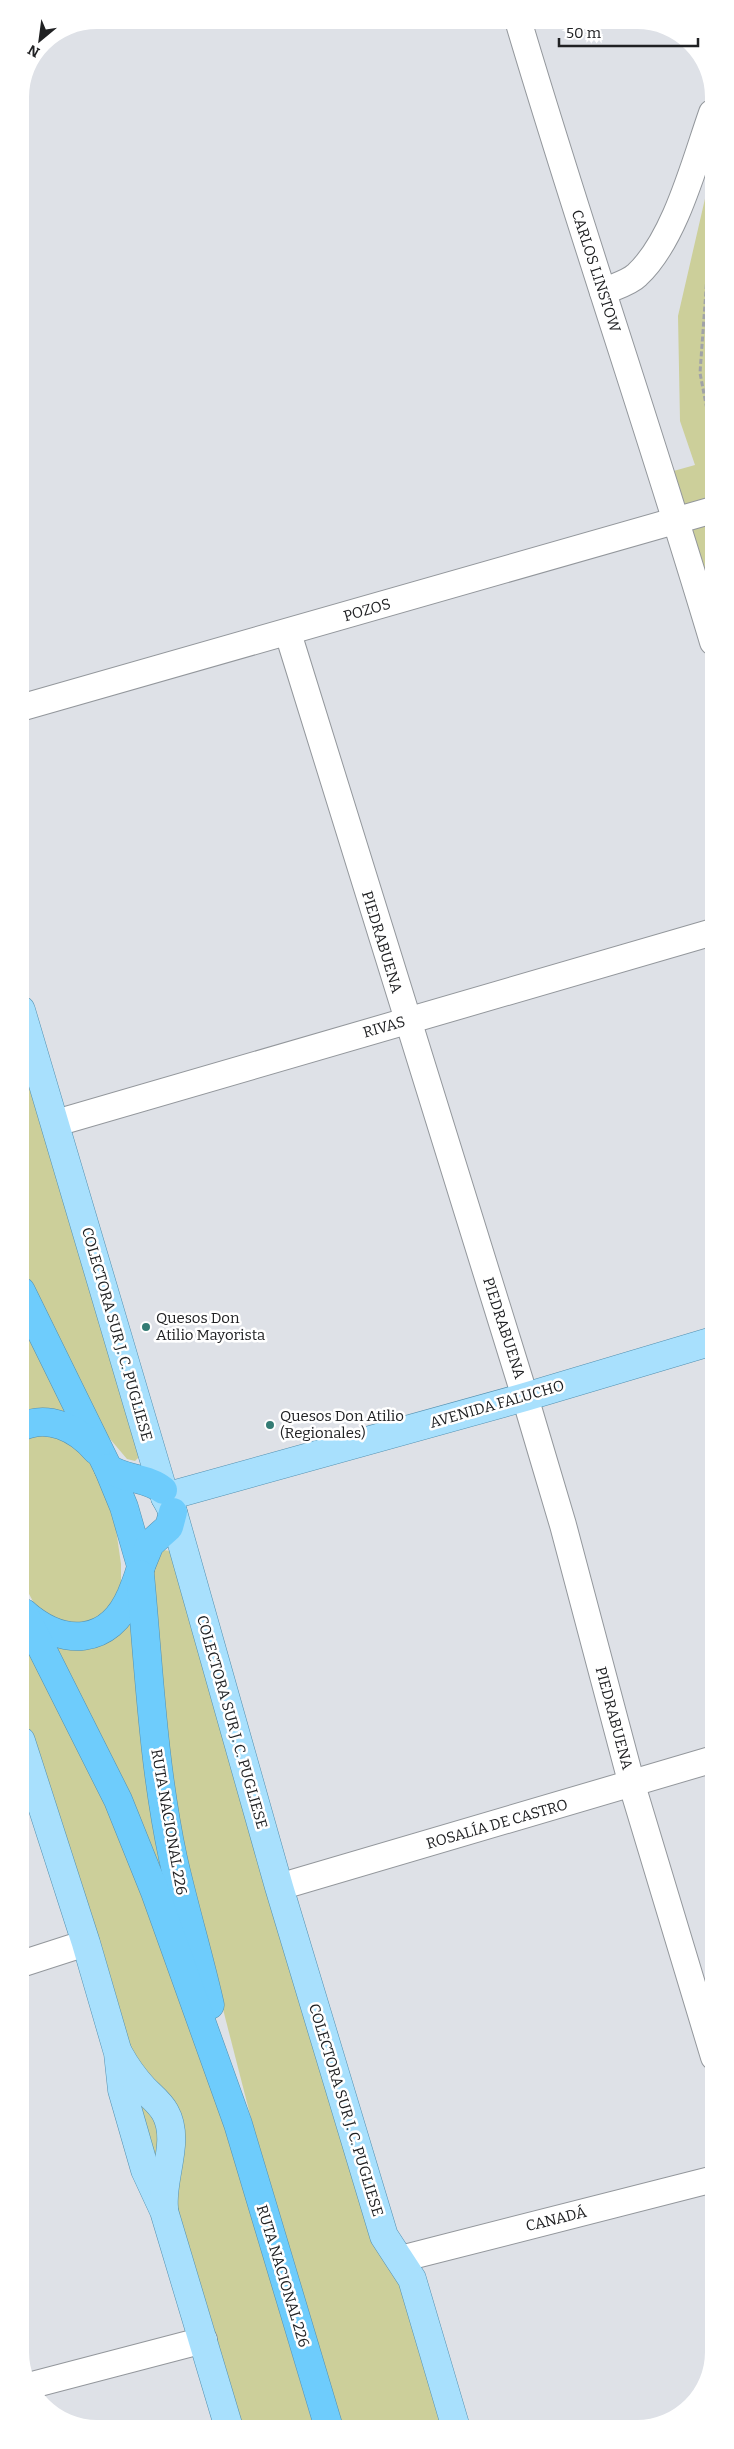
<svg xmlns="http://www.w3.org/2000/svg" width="734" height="2449" viewBox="0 0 734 2449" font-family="Bitter,serif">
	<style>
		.green { fill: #cccf9a }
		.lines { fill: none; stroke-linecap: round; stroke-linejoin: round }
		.minor-casing { stroke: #93979c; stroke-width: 28 }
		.major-casing { stroke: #5390b0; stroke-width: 29 }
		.highway-casing { stroke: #5390b0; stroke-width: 29 }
		.path { stroke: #a0a2a7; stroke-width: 3; stroke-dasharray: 5 2.5; stroke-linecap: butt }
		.minor { stroke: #fff; stroke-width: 26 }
		.major { stroke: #a8e0fd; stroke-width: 28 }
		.highway { stroke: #6eccfc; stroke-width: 28 }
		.poi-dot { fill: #337b74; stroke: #fff; stroke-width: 2 }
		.labels { text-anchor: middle; stroke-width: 5; stroke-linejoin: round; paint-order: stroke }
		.street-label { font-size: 15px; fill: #202123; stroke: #fff }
		.poi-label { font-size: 15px; fill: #202123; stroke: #fff; text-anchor: start }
	</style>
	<rect width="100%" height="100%" fill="#dee1e7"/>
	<g class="green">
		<polygon points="713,179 713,502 681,512 670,472 695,465 680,421 678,316 707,190"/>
		<polygon points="713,519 713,608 689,525"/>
		<polygon points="21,1049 141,1455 135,1461 127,1459 105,1433 55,1344 21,1274"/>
		<polygon points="21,1314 71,1415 21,1415"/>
		<polygon points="34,1435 62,1437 90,1461 114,1515 121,1564 121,1585 115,1600 105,1613 91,1620 79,1624 64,1623 36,1607 21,1579 21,1441"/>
		<polygon points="163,1550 171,1551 447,2428 343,2428 253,2126 178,1834 152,1601 153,1562"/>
		<polygon points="135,1615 178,1913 50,1646"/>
		<path d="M21,1637c22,38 48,75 66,114 97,217 159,450 227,677h-76l-66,-222 5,-49 -50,-101 -106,-352z"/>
		<polygon points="133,2091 162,2126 154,2169"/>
	</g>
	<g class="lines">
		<defs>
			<g id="minor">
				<path d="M518,20c62,209 133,414 195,622"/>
				<path d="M603,292c10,-5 26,-9 34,-17 38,-35 58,-114 75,-162"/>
				<polyline points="288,633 525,1397 563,1525 632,1785 714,2057"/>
				<polyline points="20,708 713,510"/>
				<polyline points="56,1123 713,932"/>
				<polyline points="279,1887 714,1759"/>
				<polyline points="21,1964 86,1943"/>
				<polyline points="403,2265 408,2257 714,2179"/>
				<polyline points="32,2385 204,2340"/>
			</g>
			<g id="major">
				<polyline points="21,1010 165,1497 173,1512 279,1887 384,2236 412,2279 456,2428"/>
				<polyline points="165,1497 525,1397 713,1341"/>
				<polyline points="21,1741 86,1943 118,2053 122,2090 145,2170 164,2211 229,2428"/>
				<path d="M119,2054c7,13 15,24 25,35 7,7 16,14 21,23 16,28 -4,65 -1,96"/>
			</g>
			<g id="highway">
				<path d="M21,1291l87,177 16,39 17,59c-2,10 -6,19 -10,29 -22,51 -68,52 -107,18"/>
				<path d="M21,1427c27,-13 56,1 75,23"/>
				<path d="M108,1468c17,12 39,9 55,22"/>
				<polyline points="141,1566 150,1544 169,1527 173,1512"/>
				<path d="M140,1574c9,95 13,190 33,284 11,49 26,98 37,147"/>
				<polyline points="24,1613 118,1800 155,1892 238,2124 329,2428"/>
			</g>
		</defs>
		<use href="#minor" class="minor-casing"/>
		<use href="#major" class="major-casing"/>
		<use href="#highway" class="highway-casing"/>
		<polyline class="path" points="713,255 707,276 700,373 713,441"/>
		<use href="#minor" class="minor"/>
		<use href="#major" class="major"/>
		<use href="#highway" class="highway"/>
	</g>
	<g class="poi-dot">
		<circle cx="146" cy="1327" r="5"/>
		<circle cx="270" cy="1425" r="5"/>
	</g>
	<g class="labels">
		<g class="street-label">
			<text transform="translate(596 271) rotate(72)" y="5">CARLOS LINSTOW</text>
			<text transform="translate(367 610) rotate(-16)" y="5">POZOS</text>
			<text transform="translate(382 942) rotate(73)" y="5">PIEDRABUENA</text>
			<text transform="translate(384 1027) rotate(-16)" y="5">RIVAS</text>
			<text transform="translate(504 1328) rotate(72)" y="5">PIEDRABUENA</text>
			<text transform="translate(117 1334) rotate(74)" y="5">COLECTORA SUR J. C. PUGLIESE</text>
			<text transform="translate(497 1404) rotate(-16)" y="5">AVENIDA FALUCHO</text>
			<text transform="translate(614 1718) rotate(75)" y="5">PIEDRABUENA</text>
			<text transform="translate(232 1722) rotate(74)" y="5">COLECTORA SUR J. C. PUGLIESE</text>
			<text transform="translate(169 1822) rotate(80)" y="5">RUTA NACIONAL 226</text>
			<text transform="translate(497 1824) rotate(-16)" y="5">ROSALÍA DE CASTRO</text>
			<text transform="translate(346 2110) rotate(73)" y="5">COLECTORA SUR J. C. PUGLIESE</text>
			<text transform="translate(556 2219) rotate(-14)" y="5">CANADÁ</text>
			<text transform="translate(283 2276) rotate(73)" y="5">RUTA NACIONAL 226</text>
		</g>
		<g class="poi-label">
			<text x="156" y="1323">Quesos Don<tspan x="156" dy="17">Atilio Mayorista</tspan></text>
			<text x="280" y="1421">Quesos Don Atilio<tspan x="280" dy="17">(Regionales)</tspan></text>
		</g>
	</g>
	<path d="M0 0H734V2449H0ZM97 29H637A68 68 0 0 1 705 97V2352A68 68 0 0 1 637 2420H97A68 68 0 0 1 29 2352V97A68 68 0 0 1 97 29Z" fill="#fff" fill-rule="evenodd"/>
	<g transform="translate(40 40) rotate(209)" stroke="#ffffff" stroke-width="4" paint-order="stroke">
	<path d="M0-4L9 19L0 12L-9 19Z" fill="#202123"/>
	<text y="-8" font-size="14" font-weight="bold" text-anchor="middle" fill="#202123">N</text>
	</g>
	<path d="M559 38v8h139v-8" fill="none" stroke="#202123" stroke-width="2.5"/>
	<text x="566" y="38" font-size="15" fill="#202123" stroke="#ffffff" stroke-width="4" paint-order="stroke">50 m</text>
</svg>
